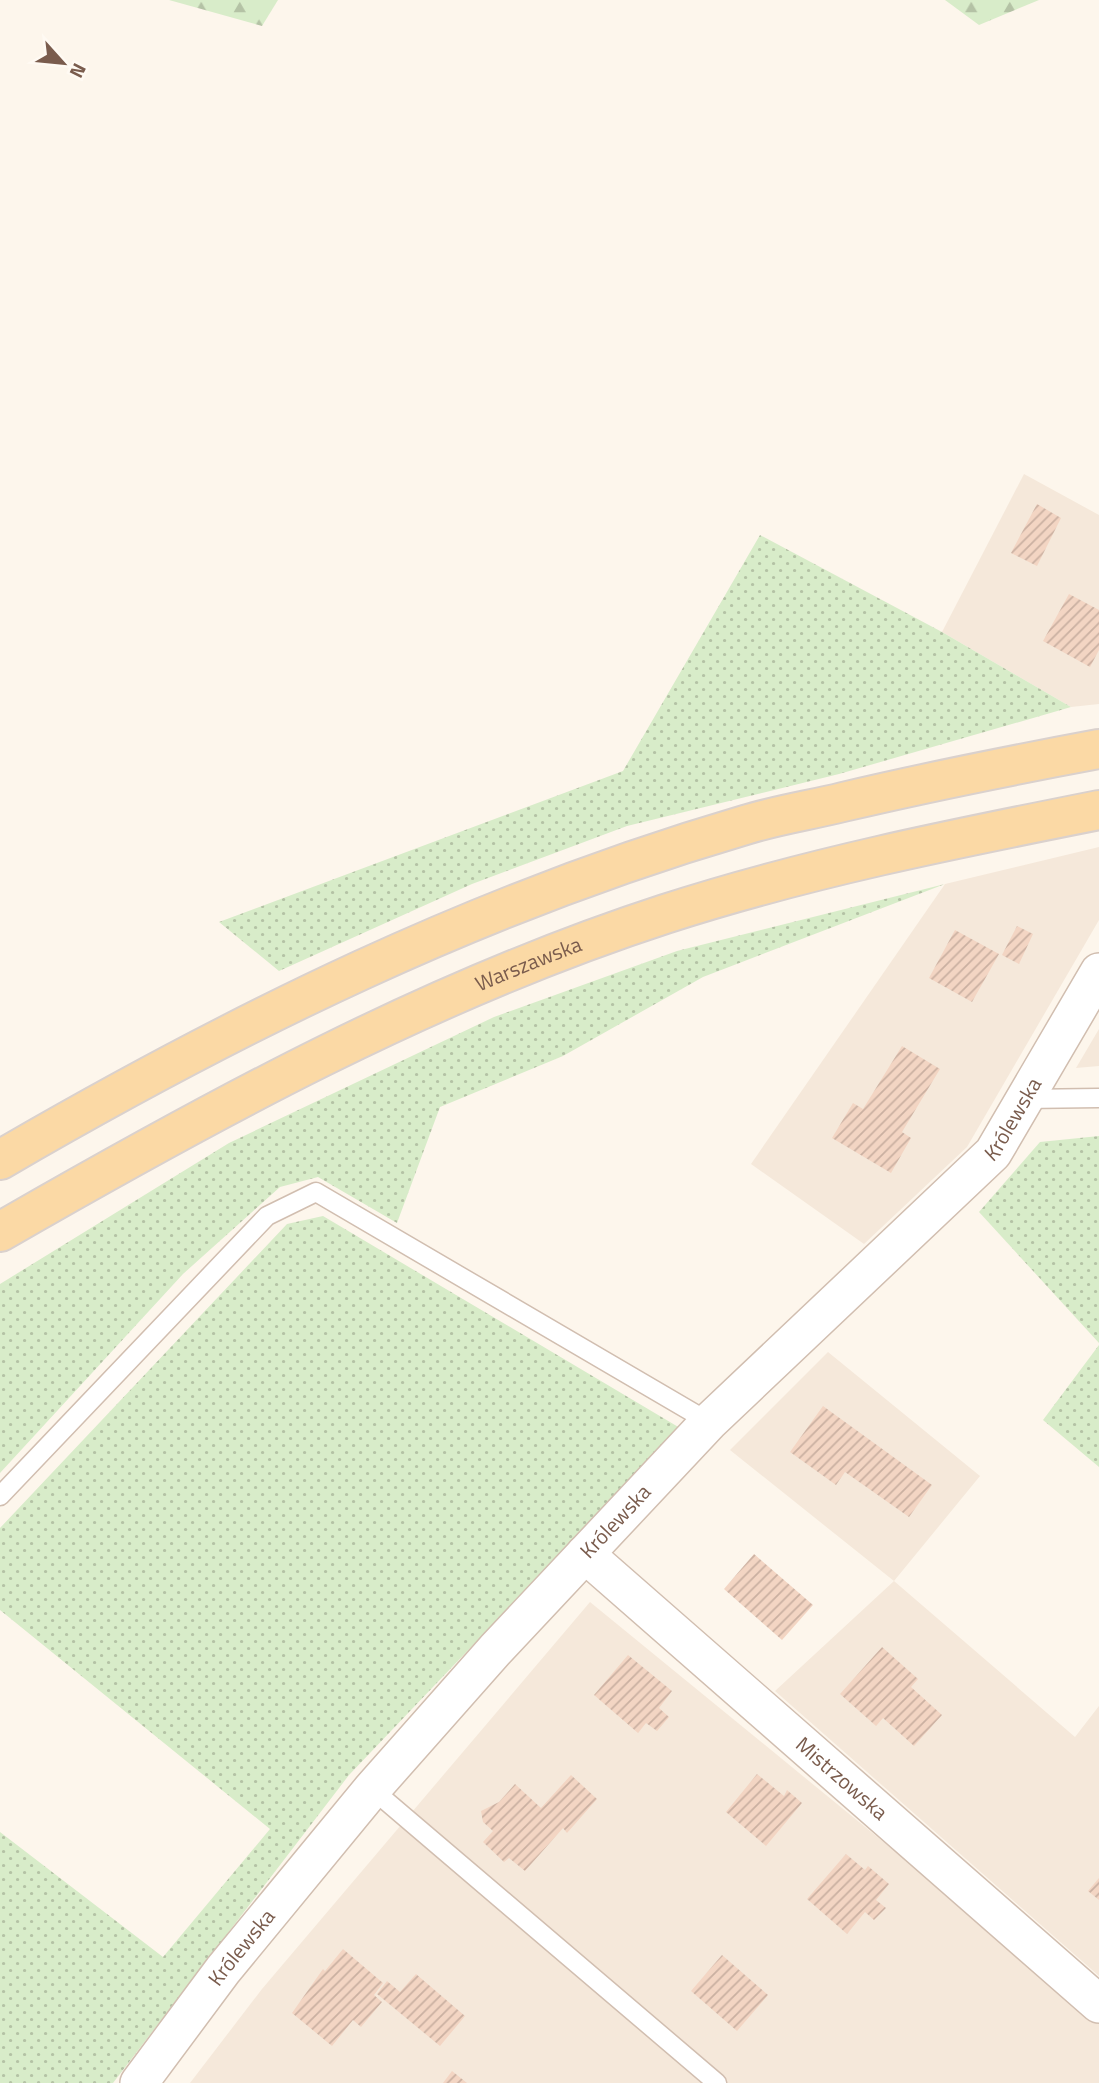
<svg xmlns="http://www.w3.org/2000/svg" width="1099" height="2083" viewBox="0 0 1099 2083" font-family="'Titillium Web',sans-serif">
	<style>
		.residential { fill: #f5e8da }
		.grass { fill: url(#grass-dots) }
		.forest { fill: url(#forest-firs) }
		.building { fill: url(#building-hatch) }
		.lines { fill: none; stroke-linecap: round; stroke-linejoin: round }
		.service-casing { stroke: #d1beb0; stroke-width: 21 }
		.minor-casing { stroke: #d1beb0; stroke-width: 40 }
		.primary-casing { stroke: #dad1cd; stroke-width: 42 }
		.service { stroke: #fff; stroke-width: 18 }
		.minor { stroke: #fff; stroke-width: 37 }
		.primary { stroke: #fbd9a5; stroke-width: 38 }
		.labels { text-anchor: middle; stroke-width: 7; stroke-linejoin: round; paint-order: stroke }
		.street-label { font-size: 21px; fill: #7a5c4d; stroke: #fffaf3 }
	</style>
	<defs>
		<pattern id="grass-dots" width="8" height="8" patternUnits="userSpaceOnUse" patternTransform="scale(1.75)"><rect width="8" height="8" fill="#d8ecc9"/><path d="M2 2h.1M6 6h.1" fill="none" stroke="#b4c2a5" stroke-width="1.8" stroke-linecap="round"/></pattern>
		<pattern id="forest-firs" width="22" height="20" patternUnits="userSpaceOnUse" patternTransform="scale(1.75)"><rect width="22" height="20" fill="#d8ecc9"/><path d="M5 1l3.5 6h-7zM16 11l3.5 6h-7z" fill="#b4c2a5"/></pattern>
		<pattern id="building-hatch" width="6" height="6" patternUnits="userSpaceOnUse" patternTransform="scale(1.75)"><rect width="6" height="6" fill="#f3d5c3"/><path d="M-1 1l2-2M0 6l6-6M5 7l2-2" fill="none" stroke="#cab0a1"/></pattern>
	</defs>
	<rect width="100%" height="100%" fill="#fdf6ec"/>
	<g class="residential">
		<polygon points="1024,474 1099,515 1099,704 1071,707 942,632"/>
		<polygon points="1099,847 1099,920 967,1147 864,1244 751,1164 945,884"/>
		<polygon points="1099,1029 1099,1066 1076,1068"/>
		<polygon points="828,1352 980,1476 894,1581 1075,1737 1099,1706 1099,1976 775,1691 894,1581 730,1450"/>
		<polygon points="590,1602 1034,1965 1099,2024 1099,2083 190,2083 262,1989"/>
	</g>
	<g class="grass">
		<polygon points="760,535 942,632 1071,707 839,774 627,826 472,884 279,971 219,922 623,771"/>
		<polygon points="945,884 703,977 563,1056 440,1107 397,1223 318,1177 280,1187 183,1274 0,1473 0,1284 229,1143 494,1017 677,951"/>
		<polygon points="1099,1136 1099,1343 979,1212 1040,1142"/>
		<polygon points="323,1216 680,1428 349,1775 113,2083 0,2083 0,1832 163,1957 270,1829 0,1610 0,1528 287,1224"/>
		<polygon points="1099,1345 1099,1467 1043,1420"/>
	</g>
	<g class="forest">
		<polygon points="169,0 278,0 262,26"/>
		<polygon points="945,0 1039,0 979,25"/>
	</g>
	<g class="building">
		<polygon points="1037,504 1061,518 1037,566 1011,553"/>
		<polygon points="1069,594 1099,610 1099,650 1090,667 1043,641"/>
		<polygon points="1017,926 1033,934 1019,964 1002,955"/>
		<polygon points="955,930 999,954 972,1002 929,978"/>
		<polygon points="902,1046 940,1069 902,1132 911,1138 891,1173 832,1138 853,1103 863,1109"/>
		<polygon points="823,1406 932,1485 909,1517 845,1472 836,1485 790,1452"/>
		<polygon points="754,1554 813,1605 782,1640 724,1589"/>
		<polygon points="882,1647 918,1679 911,1687 942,1715 914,1746 883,1718 876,1726 840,1694"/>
		<polygon points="628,1655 672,1691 659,1708 669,1717 657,1731 646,1723 638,1733 594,1695"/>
		<polygon points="757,1774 784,1796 787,1790 802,1803 766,1846 726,1812"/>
		<polygon points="571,1775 597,1799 567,1833 563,1828 525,1871 509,1858 504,1862 483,1842 493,1831 483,1822 481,1811 499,1802 515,1784 541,1808"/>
		<polygon points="846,1854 865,1870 868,1866 889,1884 876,1900 886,1908 874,1920 865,1912 847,1934 807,1899"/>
		<polygon points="1099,1878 1099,1900 1088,1891"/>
		<polygon points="343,1949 383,1983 374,1995 382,2002 361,2027 353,2020 332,2046 292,2013 323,1969 325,1971"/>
		<polygon points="722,1955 768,1995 737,2031 691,1991"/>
		<polygon points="416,1974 465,2016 440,2046 377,1994 387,1981 400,1992"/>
		<polygon points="452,2071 467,2083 443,2083"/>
	</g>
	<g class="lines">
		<defs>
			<g id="service">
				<polyline points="1024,1099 1099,1098"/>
				<polyline points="0,1496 267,1216 316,1192 709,1422"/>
				<polyline points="372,1789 717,2083"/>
			</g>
			<g id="minor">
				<path id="s1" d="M585,1554l514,450"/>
				<path id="s2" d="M139,2083l84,-113 149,-181 123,-139 214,-228 284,-269 106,-181"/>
			</g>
			<g id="primary">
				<path d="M0,1160c239,-139 479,-257 745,-335 32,-10 66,-15 98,-23 85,-20 170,-37 256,-53"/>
				<path id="s3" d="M0,1232c212,-122 431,-242 665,-318 142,-46 288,-75 434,-104"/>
			</g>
		</defs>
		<use href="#service" class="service-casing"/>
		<use href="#minor" class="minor-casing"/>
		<use href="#primary" class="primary-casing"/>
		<use href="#service" class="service"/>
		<use href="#minor" class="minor"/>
		<use href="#primary" class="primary"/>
	</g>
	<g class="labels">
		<g class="street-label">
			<text dy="7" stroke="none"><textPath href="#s3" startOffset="593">Warszawska</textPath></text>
			<text dy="7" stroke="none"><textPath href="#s2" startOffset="1304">Królewska</textPath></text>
			<text dy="7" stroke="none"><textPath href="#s2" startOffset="737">Królewska</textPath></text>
			<text dy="7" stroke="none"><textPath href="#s1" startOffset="341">Mistrzowska</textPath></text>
			<text dy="7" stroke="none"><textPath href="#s2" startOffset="170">Królewska</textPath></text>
		</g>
	</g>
	<g transform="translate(63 63) rotate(117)" stroke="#fffaf3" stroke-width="5" paint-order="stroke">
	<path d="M0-5L12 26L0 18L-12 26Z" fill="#7a5c4d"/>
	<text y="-10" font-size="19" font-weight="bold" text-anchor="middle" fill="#7a5c4d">N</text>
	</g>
</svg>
